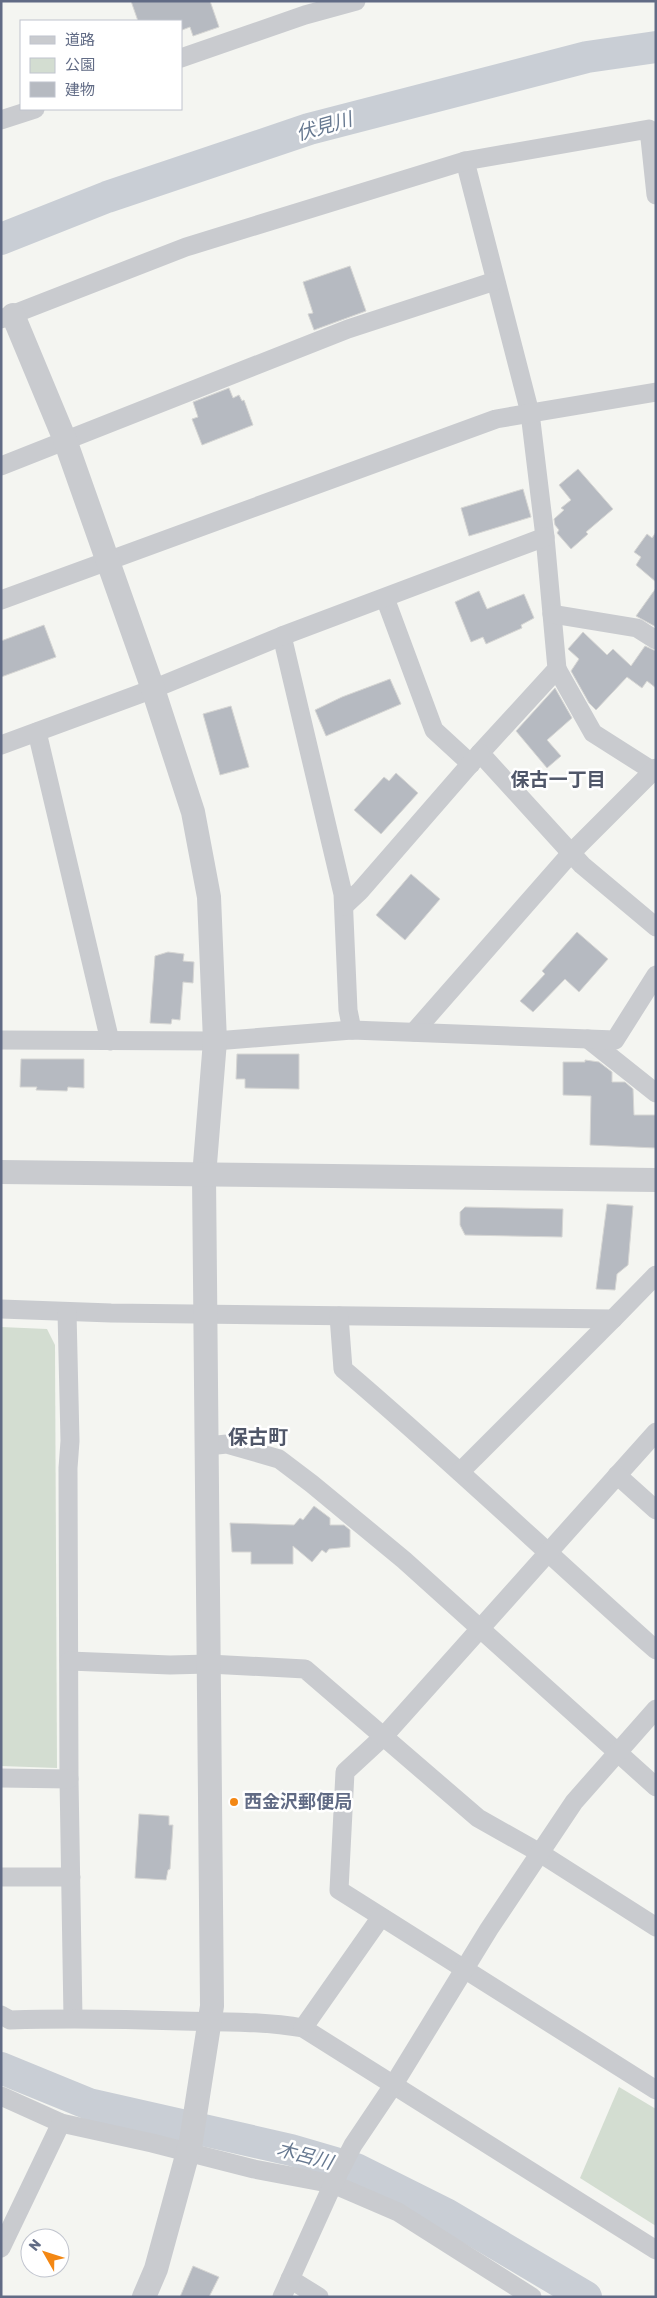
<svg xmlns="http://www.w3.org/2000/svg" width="657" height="2298" viewBox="0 0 657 2298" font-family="Rubik,'Noto Sans JP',sans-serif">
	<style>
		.green { fill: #d3ddd1 }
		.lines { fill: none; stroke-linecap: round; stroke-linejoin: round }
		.river { stroke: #c9ced5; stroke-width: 32 }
		.building { fill: #b6bac1; stroke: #d6d6d4 }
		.minor { stroke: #c9cbcf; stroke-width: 19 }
		.tertiary { stroke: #c9cbcf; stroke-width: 24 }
		.poi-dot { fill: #f38713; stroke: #fff; stroke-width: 2 }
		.labels { text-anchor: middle; stroke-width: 5; stroke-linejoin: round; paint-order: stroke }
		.poi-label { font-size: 18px; font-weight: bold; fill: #616b85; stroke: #fff; text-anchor: start }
		.water-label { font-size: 19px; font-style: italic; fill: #667890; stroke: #fff }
		.neighbourhood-label { font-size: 19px; font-weight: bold; fill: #505769; stroke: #fff }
		.quarter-label { font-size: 20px; font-weight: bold; fill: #505769; stroke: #fff }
	</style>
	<rect width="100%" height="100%" fill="#f4f5f1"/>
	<g class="green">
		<polygon points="1,1327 47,1329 55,1345 57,1768 1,1766"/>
		<polygon points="619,2087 656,2109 656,2226 580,2178"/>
	</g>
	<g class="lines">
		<g class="river">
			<polyline points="1,239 107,197 309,129 587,57 656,47"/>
			<polyline points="1,2068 89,2104 291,2150 356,2169 446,2214 586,2297"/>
		</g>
	</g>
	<g class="building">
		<polygon points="131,1 210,1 219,27 193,36 190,27 182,30 181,21 138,21"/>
		<polygon points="350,266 366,311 314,330 308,314 313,313 303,282"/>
		<polygon points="229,388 233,398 239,395 242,401 244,400 253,425 202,445 192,419 198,417 193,402"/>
		<polygon points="578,469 613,509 586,532 588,534 571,549 557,533 559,530 555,525 554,519 564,510 561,508 571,500 559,485"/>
		<polygon points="523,489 531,517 469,536 461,508"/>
		<polygon points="656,532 656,582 636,565 641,557 634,552 647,534 652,538"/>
		<polygon points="656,588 656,627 636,616"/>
		<polygon points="479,591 487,609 524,594 534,618 521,625 522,628 486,644 483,637 471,642 455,602"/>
		<polygon points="44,625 56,657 1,677 1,641"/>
		<polygon points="583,632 607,655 613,649 631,666 645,646 656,651 656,688 647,681 642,688 627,677 596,710 589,703 571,671 579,659 568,649"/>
		<polygon points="390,679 401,704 326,736 315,710 342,697"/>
		<polygon points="555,688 572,718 547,740 561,756 547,768 516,731"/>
		<polygon points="231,706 249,767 220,775 203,714"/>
		<polygon points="396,773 418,793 381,834 354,810 384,777 389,781"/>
		<polygon points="411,874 440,899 405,940 376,915"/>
		<polygon points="577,932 608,959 579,992 565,979 533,1012 520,1001 545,974 542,971"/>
		<polygon points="168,952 184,954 183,961 194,962 193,983 183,982 180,1020 172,1019 171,1024 150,1023 155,956"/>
		<polygon points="237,1054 299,1054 299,1089 245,1088 245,1079 236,1079"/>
		<polygon points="21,1059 84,1059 84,1088 68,1087 67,1091 36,1090 37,1087 20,1087"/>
		<polygon points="585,1060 599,1062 612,1072 612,1082 625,1082 633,1089 634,1115 656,1115 656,1148 590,1145 591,1096 563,1095 563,1062 585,1062"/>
		<polygon points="607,1204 633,1206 628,1265 617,1274 615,1290 596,1289"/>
		<polygon points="465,1207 563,1209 562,1237 465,1235 460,1225 460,1212"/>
		<polygon points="314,1506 330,1518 330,1525 344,1525 350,1530 350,1547 329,1549 326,1553 322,1550 312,1562 293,1546 293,1564 251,1564 251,1552 232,1552 230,1523 294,1525 300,1518 303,1520"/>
		<polygon points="139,1814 169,1816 169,1825 173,1825 170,1869 168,1870 166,1880 135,1878"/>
		<polygon points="193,2266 219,2277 209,2297 180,2297"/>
	</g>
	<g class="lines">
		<g class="minor">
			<polyline points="181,58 305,15 356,1"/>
			<polyline points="1,120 35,109"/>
			<polyline points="465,161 530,413 545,537 557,669 480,753 582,865 656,927"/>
			<polyline points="1,319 186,247 465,161 649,129 656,195"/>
			<polyline points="1,466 348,329 495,281"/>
			<polyline points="385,598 434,730 471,764"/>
			<polyline points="1,600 496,419 656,392"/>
			<polyline points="552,614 637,628 656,640"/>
			<polyline points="282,636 343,894 348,1010 352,1030"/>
			<polyline points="557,669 593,733 656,773"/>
			<polyline points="37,732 110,1041"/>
			<polyline points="1,745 153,689 282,636 545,537"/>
			<polyline points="344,906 360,891 480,753"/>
			<polyline points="414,1032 572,852 656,768"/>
			<polyline points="588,1039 656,1093"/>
			<polyline points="1,1040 215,1041 352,1030 615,1040 656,975"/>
			<polyline points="1,1309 111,1313 613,1319 656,1275"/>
			<polyline points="67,1312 70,1441 68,1468 69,1779 73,2018"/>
			<path d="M339,1316l4,53c107,91 208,188 313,281"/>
			<polyline points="656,1432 384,1736 345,1772 339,1890 656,2090"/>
			<polyline points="207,1446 227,1444 279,1459 312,1484 404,1560 656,1787"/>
			<polyline points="460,1472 613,1319"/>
			<polyline points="617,1475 656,1510"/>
			<polyline points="69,1661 170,1665 209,1664 305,1669 478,1818 540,1853 656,1927"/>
			<polyline points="1,1778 69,1779"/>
			<polyline points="1,1877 71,1877"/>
			<path d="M1,2015l9,5c57,-2 114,-1 172,1 40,1 81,0 121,7l353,222"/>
			<polyline points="303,2028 381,1917"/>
			<polyline points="1,2096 61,2123 152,2143 254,2169 333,2184 398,2212 532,2297"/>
			<polyline points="1,2248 61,2123"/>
			<polyline points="290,2279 319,2297"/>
			<polyline points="282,2297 333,2184 353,2145 394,2084 489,1929 574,1802 656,1709"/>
		</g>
		<g class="tertiary">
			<polyline points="13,315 65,440 153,689 193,812 209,897 215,1041 204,1176 212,2006 191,2141 156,2269 144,2297"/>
			<polyline points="1,1172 656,1180"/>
		</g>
	</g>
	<circle class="poi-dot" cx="234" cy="1802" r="5"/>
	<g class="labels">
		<g class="poi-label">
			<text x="244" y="1808">西金沢郵便局</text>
		</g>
		<g class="water-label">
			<text transform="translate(324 126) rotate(-16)" y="7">伏見川</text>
			<text transform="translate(305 2155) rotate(15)" y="7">木呂川</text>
		</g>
		<g class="neighbourhood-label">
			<text x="558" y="786">保古一丁目</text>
		</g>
		<g class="quarter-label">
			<text x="258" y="1444">保古町</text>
		</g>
	</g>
	<rect width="657" height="2298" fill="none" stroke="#616b85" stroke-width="5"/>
	<rect x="20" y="20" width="162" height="90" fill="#ffffff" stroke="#c0c4ce"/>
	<rect x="30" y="36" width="25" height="8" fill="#c9cbcf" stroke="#c0c4ce"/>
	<text x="65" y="45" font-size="15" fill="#616b85">道路</text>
	<rect x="30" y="58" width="25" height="15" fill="#d3ddd1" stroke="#c0c4ce"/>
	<text x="65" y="70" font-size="15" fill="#616b85">公園</text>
	<rect x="30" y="82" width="25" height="15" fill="#b6bac1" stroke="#c0c4ce"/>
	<text x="65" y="95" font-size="15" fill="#616b85">建物</text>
	<g transform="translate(45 2253) rotate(309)"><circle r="24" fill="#ffffff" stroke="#c0c4ce"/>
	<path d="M0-4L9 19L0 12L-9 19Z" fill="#f38713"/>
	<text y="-8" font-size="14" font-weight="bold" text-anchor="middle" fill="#616b85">N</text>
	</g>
</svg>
